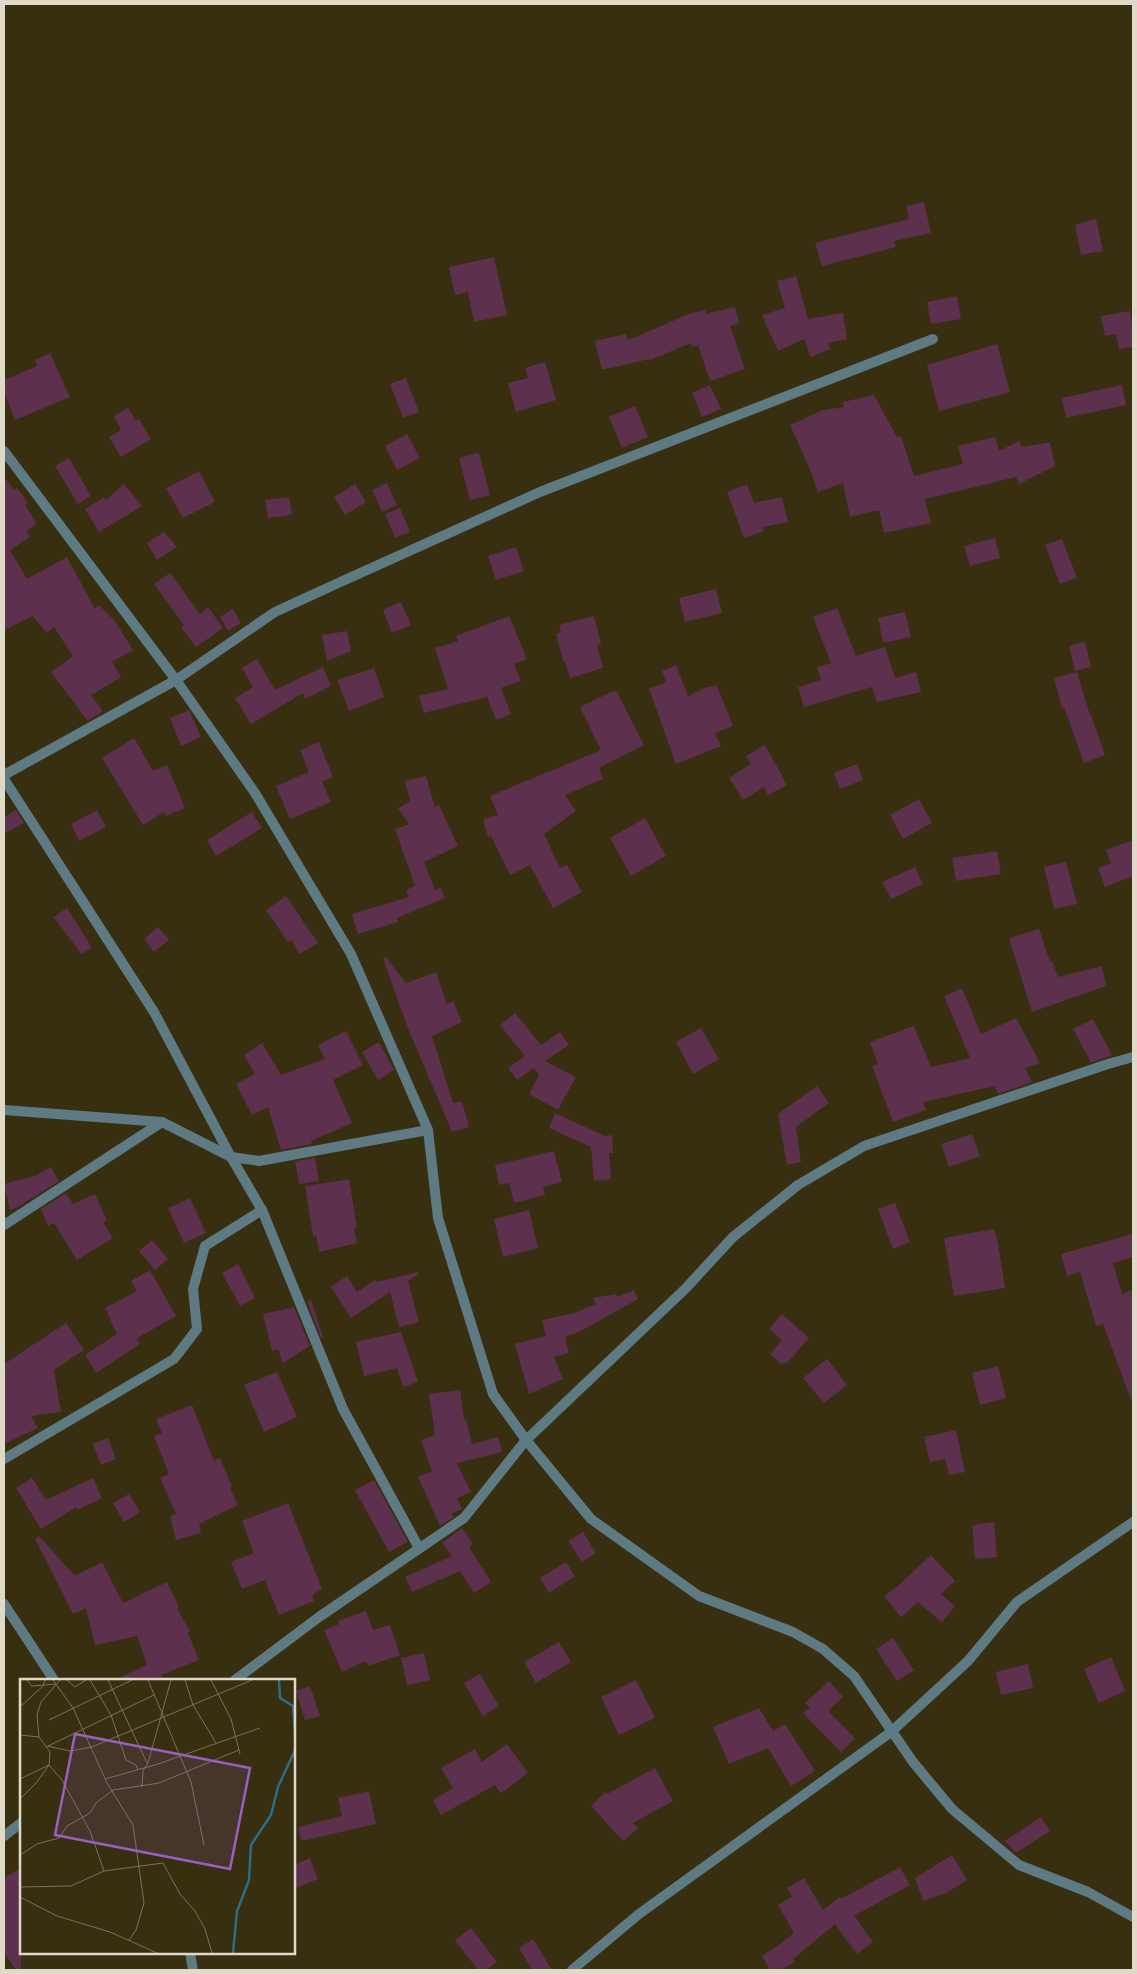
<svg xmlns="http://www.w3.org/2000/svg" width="1137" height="1974" viewBox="0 0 1137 1974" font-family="Raleway,sans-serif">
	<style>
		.building { fill: #5d304e }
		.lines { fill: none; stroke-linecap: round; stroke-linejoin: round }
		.minor { stroke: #5e7a83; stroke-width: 10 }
		.inset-river { fill: none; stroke: #2d6d89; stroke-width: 2.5 }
		.inset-road { fill: none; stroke: #7b725a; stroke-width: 1 }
		.view { fill: #9960c2; fill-opacity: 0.15; stroke: #9960c2; stroke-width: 2.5 }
		.inset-edge { fill: none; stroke: #dfd9c8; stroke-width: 2.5 }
	</style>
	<rect width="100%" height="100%" fill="#382e10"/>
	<g class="building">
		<polygon points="924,202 931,233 894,241 896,247 822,266 815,243 909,219 906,206"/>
		<polygon points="1096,219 1103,251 1081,255 1075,225"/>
		<polygon points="494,257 507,315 474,322 468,292 455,295 449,267"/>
		<polygon points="796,276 808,319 843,313 847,339 828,343 830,349 811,357 804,339 778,351 762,315 785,308 777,281"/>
		<polygon points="957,296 961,319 931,324 927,302"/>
		<polygon points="735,307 739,323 730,326 745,369 710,381 698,345 692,347 691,343 650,360 649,359 602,370 595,341 626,334 628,340 689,314 705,310 706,314"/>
		<polygon points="1130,311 1133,330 1133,347 1119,349 1116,334 1105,336 1101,316"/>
		<polygon points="997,344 1010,392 939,411 927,365"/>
		<polygon points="50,353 70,397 15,420 4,392 4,380 37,366 35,360"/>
		<polygon points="545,362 556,400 516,412 508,383 528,378 525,368"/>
		<polygon points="406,378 419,412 403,418 390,384"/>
		<polygon points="710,385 721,409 702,417 692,393"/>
		<polygon points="1122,385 1126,405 1066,418 1062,398"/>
		<polygon points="874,395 897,437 901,436 914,476 963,464 958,446 995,437 999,451 1019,441 1022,447 1050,442 1055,466 1019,484 1016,477 925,499 931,523 884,533 879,510 850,517 843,483 818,492 810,469 790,425 823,410 844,407 843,402"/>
		<polygon points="635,406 648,437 622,448 609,417"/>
		<polygon points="128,408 136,421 139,419 151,439 121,457 109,437 121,430 114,416"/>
		<polygon points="407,434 420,458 397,470 385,446"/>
		<polygon points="479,453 490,495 470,500 459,458"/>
		<polygon points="69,458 91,496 78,504 55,466"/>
		<polygon points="199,471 215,502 183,518 166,488"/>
		<polygon points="4,477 14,490 17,488 28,503 25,505 37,524 26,531 30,537 10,550 27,579 67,557 95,609 99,605 115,621 133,650 112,662 121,677 91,695 103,711 88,721 51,672 73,656 54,627 47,633 33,616 4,630"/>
		<polygon points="387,483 397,505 382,512 372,490"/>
		<polygon points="124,484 142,506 99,532 85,509 104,497 106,500"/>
		<polygon points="355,484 366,502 345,515 334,497"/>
		<polygon points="747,484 754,503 782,497 788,522 763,527 764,531 744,538 727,492"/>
		<polygon points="289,497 292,515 268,518 265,500"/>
		<polygon points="400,508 410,532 395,538 385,514"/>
		<polygon points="164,532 177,547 157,560 147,543"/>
		<polygon points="995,538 1000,558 970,566 964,546"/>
		<polygon points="1062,539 1077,578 1060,584 1045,545"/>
		<polygon points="516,547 524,571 496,580 488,556"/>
		<polygon points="170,573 200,614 208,607 223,628 196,647 181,627 184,625 154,584"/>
		<polygon points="716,589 722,613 685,622 679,598"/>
		<polygon points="401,602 411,625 392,633 383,610"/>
		<polygon points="837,608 856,656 885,647 895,678 916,672 921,692 877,702 872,687 804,707 798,687 821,680 817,667 831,663 813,617"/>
		<polygon points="233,609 241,623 228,631 220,617"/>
		<polygon points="905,612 911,637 883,643 878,618"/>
		<polygon points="509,616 527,659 514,664 521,681 501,688 511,714 496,720 487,697 424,713 419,696 448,689 435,648 458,641 456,636"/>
		<polygon points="594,616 601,644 597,645 603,668 570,678 565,661 563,661 556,634 561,632 559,625"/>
		<polygon points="347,631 351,651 327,661 322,635"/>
		<polygon points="1085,642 1091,667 1075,671 1069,646"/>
		<polygon points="257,659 275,690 323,667 331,686 305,699 303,693 251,724 235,698 253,687 242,668"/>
		<polygon points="676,665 688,696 707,687 717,686 733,726 715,733 721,746 676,764 649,689 666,682 662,671"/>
		<polygon points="374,668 384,697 349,711 337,680"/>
		<polygon points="1077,672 1090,715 1091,715 1105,755 1084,763 1064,707 1062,708 1054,678"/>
		<polygon points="611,692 617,692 644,745 599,768 603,779 565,795 576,811 544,834 560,868 567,865 582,892 553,908 530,865 510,875 491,836 488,837 483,819 498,815 490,796 601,750 580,707"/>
		<polygon points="189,710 201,737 181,746 170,718"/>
		<polygon points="134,738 153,771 167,765 185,808 166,816 164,812 143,825 102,758"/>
		<polygon points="319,742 333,777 322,782 331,802 290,819 276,786 309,772 300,750"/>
		<polygon points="765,745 787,785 768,795 764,787 743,800 729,778 751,764 746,756"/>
		<polygon points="857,764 863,780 840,789 834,773"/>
		<polygon points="426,776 435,807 439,805 458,846 424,862 435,890 441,888 445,898 397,918 398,922 358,934 352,914 409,897 406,890 415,886 395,829 409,824 398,808 410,801 405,781"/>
		<polygon points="919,799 932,823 903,839 890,815"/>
		<polygon points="16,810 24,823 4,834 4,817"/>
		<polygon points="97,810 106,827 79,841 71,824"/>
		<polygon points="252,812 262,828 216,856 207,840"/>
		<polygon points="645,818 666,856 631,876 610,838"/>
		<polygon points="1133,840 1133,876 1105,887 1098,868 1111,863 1106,850"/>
		<polygon points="997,851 1001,874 956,881 952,858"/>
		<polygon points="1066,862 1077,904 1054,909 1044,867"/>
		<polygon points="915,867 923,884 891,899 882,882"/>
		<polygon points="286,896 318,943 299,954 292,940 288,942 266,910"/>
		<polygon points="67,908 92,948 81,954 54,917"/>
		<polygon points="158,927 169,940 154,952 144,939"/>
		<polygon points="1039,929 1050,962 1052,961 1058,977 1102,966 1106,986 1032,1012 1009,938"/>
		<polygon points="386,957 406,983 436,972 447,1004 453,1001 462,1022 432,1036 453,1103 462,1101 469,1127 452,1132 407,1026 383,958"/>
		<polygon points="962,988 981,1034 1016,1018 1040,1063 1025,1068 1032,1082 998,1094 995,1086 923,1102 926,1110 893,1122 872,1066 878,1064 870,1042 914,1026 931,1067 970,1058 944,996"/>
		<polygon points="515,1013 541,1045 560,1032 569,1045 545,1061 576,1077 558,1110 529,1094 539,1075 534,1068 517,1080 508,1068 525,1056 500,1025"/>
		<polygon points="1093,1019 1112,1055 1091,1063 1073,1029"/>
		<polygon points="701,1028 719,1059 693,1074 676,1042"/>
		<polygon points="346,1031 363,1065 333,1080 352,1123 311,1141 312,1144 281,1150 268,1107 252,1115 236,1084 255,1074 244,1055 262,1043 281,1075 325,1059 318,1045"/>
		<polygon points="379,1042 394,1070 378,1080 362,1052"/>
		<polygon points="817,1086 829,1103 796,1127 801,1162 787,1165 778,1114"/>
		<polygon points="555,1113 605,1136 612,1135 613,1153 609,1153 611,1179 594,1181 591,1147 549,1128"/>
		<polygon points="972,1134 980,1156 949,1167 941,1144"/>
		<polygon points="554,1151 562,1182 543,1187 545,1195 514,1203 509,1183 499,1185 495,1165"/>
		<polygon points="315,1158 319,1181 299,1184 295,1161"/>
		<polygon points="51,1167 59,1181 18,1207 10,1210 4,1184 35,1176"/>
		<polygon points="349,1179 357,1228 354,1229 357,1243 319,1252 316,1235 313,1236 305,1186"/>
		<polygon points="66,1193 73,1204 95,1194 107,1220 103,1222 113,1238 77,1260 54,1223 48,1226 41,1209"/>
		<polygon points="190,1198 206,1233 184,1243 168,1208"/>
		<polygon points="895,1203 910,1242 893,1249 878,1209"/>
		<polygon points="529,1210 538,1248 503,1257 494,1219"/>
		<polygon points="994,1229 996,1237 997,1237 1005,1288 954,1296 944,1238"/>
		<polygon points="1133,1234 1133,1257 1113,1263 1122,1294 1133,1290 1133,1400 1131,1400 1103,1324 1096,1326 1080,1272 1067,1276 1061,1254"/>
		<polygon points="152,1240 168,1259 155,1270 139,1251"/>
		<polygon points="238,1264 255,1298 240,1306 222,1273"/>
		<polygon points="150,1270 176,1316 137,1338 140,1344 96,1373 85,1355 117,1334 105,1308 137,1291 131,1281"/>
		<polygon points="418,1272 419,1274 408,1281 419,1322 399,1327 390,1292 351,1318 331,1287 347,1276 357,1292 375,1280 377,1282"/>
		<polygon points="634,1290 638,1299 579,1332 565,1337 569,1353 554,1357 563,1379 529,1394 515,1344 546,1336 542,1320 574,1313 596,1304 593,1298 616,1294 617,1297"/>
		<polygon points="311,1300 323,1337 321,1338 307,1301"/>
		<polygon points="294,1307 310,1346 283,1363 278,1349 272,1351 263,1314"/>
		<polygon points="782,1314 809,1338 787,1363 780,1363 770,1354 782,1340 769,1329"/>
		<polygon points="66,1323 84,1350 54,1370 61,1412 31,1416 38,1428 4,1444 4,1364"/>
		<polygon points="401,1332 418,1382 403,1387 397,1368 364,1376 356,1342"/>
		<polygon points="827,1359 847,1385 824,1403 803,1378"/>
		<polygon points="998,1366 1006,1398 980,1405 972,1373"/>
		<polygon points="277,1372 297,1417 264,1432 244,1385"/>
		<polygon points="460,1390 464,1420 466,1419 472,1444 498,1437 502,1452 457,1463 471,1492 457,1498 462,1509 451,1514 454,1517 440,1526 418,1477 432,1471 421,1440 435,1435 429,1394"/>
		<polygon points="192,1405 214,1461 220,1458 232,1486 230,1488 238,1505 199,1524 201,1533 176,1540 170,1516 176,1514 160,1478 169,1474 154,1436 162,1433 156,1419"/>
		<polygon points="956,1430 965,1472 949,1475 945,1459 930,1462 924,1437"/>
		<polygon points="108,1438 116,1459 101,1465 93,1444"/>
		<polygon points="32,1478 46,1500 93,1478 102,1498 77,1510 76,1507 41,1529 16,1488"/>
		<polygon points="374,1480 408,1542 389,1552 355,1490"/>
		<polygon points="129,1494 140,1512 124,1522 113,1503"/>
		<polygon points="288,1503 322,1589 312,1595 314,1601 279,1615 265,1580 242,1589 231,1562 254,1553 242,1521"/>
		<polygon points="994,1522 997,1557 975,1559 972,1525"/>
		<polygon points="462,1528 473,1544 469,1547 491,1582 474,1593 460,1571 412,1592 405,1577 452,1556 442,1543"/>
		<polygon points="583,1532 596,1553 582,1562 568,1541"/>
		<polygon points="39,1536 75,1576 102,1562 123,1603 167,1582 179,1607 177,1608 190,1632 188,1633 199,1660 161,1675 163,1680 115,1680 147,1665 137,1636 95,1645 86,1608 73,1614 35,1539"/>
		<polygon points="931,1555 955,1581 941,1594 955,1606 942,1622 918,1602 901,1617 884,1596 898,1586"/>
		<polygon points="566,1562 575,1576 549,1593 540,1578"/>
		<polygon points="366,1611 373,1630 390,1625 400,1655 368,1666 366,1661 342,1672 324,1630 339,1624 338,1621"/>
		<polygon points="893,1638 914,1670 897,1681 876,1649"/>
		<polygon points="559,1642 571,1662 536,1683 524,1662"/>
		<polygon points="424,1653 430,1680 407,1685 401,1658"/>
		<polygon points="1111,1657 1125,1691 1099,1703 1084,1669"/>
		<polygon points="1028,1664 1033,1688 1001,1695 996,1672"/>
		<polygon points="480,1674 499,1706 483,1716 464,1683"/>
		<polygon points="636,1680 655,1718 619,1735 601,1697"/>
		<polygon points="829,1681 843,1697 828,1711 855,1738 841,1752 803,1713 810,1708 805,1703"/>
		<polygon points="310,1686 320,1716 305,1720 296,1691"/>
		<polygon points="759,1708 773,1731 785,1724 815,1771 791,1786 768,1748 729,1764 713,1727"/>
		<polygon points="507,1744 528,1773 501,1793 495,1785 441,1815 433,1800 453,1788 441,1768 475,1749 482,1762"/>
		<polygon points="655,1768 673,1801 633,1823 638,1828 623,1841 591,1806 605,1792 607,1794"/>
		<polygon points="369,1791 376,1824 301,1841 298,1827 342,1816 338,1798"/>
		<polygon points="1041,1817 1050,1831 1016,1853 1005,1841"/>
		<polygon points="952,1855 967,1880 946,1893 923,1901 915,1878"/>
		<polygon points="310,1858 318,1879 294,1889 294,1865"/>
		<polygon points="900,1867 910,1885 854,1916 873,1942 857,1954 835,1924 793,1959 795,1962 780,1970 770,1970 762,1956 776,1947 794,1933 778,1905 792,1897 787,1888 804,1878 823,1910 840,1897 841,1899"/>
		<polygon points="21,1868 21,1970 16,1970 4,1953 4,1878"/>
		<polygon points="471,1928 497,1962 486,1970 478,1970 455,1940"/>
		<polygon points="533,1939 552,1970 532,1970 519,1948"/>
	</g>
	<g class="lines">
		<g class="minor">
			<polyline points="4,451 176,680 255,793 351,954 428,1130 438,1218 493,1394 526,1440 591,1519 699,1596 793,1632 823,1649 854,1676 913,1762 952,1809 1019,1865 1088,1892 1133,1917"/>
			<polyline points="4,775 176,680 275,612 336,584 540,492 933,339"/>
			<polyline points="4,779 154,1012 231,1157 262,1210 343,1409 419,1548"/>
			<polyline points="4,1110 162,1122 231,1157 259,1161 428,1130"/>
			<polyline points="4,1225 162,1122"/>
			<polyline points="4,1459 174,1359 197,1329 193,1289 205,1246 262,1210"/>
			<polyline points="4,1604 54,1680"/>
			<polyline points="235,1680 319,1617 464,1518 526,1440 686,1288 733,1237 798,1185 864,1146 1108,1064 1133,1057"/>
			<polyline points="4,1836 21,1823"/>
			<polyline points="190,1953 193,1970"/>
			<polyline points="572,1970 639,1914 891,1732 968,1661 1017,1602 1133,1522"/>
		</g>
	</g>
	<g transform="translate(20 1679)">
		<rect width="275" height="275" fill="#382e10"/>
		<path class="inset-river" d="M259,1l1,18 13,8 2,25M213,274l4,-42 12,-31 2,-35 20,-30 7,-28 17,-37"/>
		<path class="inset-road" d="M7,1l5,6 24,-2M33,1l20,28 34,75 26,42 11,78 -8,27 -7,10M47,1l8,7 11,-7M70,1l21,35 15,45 10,5 2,5M88,1l39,83M128,1l43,102 13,63M165,1l8,25 23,38M191,1l20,39 9,35M0,28l23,-21 2,-6M29,41l83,-40M0,56l19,2M27,67l23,5 22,-4 160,-67M28,67l106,-51M0,100l29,-14 1,-13 -11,-15 -2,-22 4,-13 19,-22M85,100l53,-15 102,-36M122,108l1,-16 5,-8 23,-83M0,120l17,-17 12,-17 13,15 28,51 14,40M0,176l17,-11 22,-6 8,-12 23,-13 6,-10 17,-13 46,-7 80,-33M0,208l51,-1 33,-15 59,-8 17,31 15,17 10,18 7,24M0,218l37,19 53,16 47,21"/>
		<path class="view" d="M55,55l175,34 -20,101 -175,-34z"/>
		<rect width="275" height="275" class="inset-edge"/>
	</g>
	<rect width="1137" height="1974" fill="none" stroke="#dfd9c8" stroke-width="10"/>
</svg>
